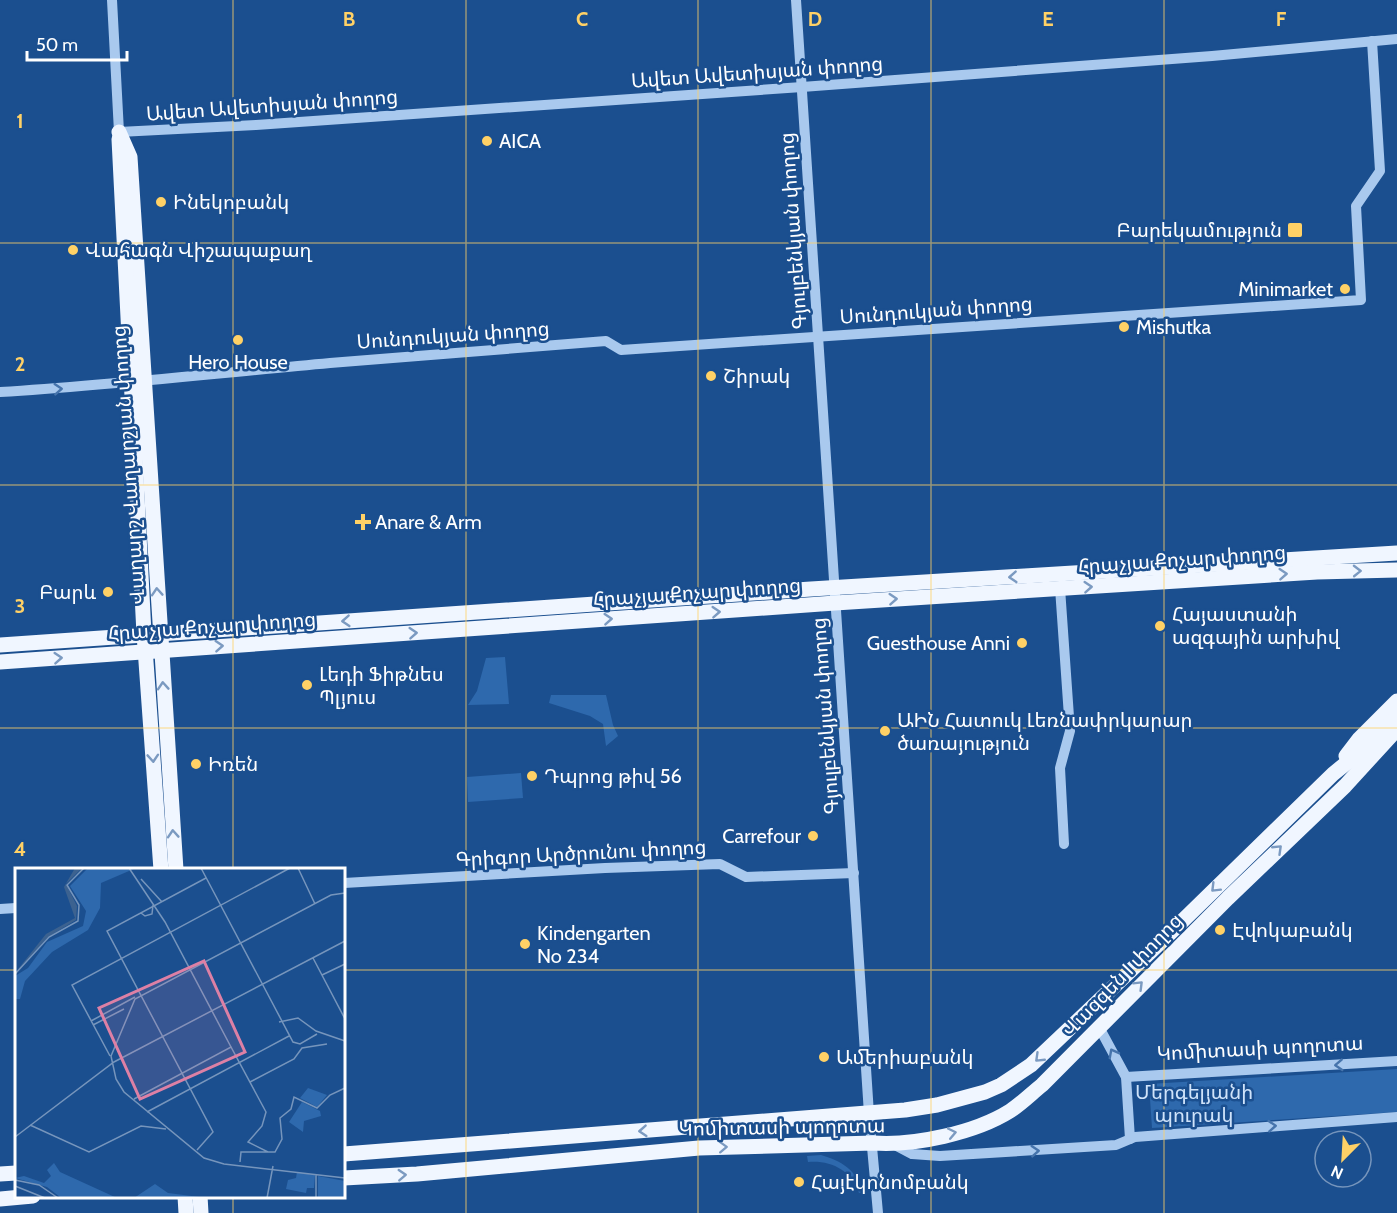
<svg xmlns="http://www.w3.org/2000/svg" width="1397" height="1213" viewBox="0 0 1397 1213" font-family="Cabin,'Noto Sans Armenian',sans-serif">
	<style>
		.green { fill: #2e69ad }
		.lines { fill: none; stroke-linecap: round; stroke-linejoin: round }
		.minor { stroke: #a9c9ee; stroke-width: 10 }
		.major { stroke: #f0f6ff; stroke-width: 15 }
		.oneway { stroke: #4674ac }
		.oneway2 { stroke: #7b9ac1 }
		.grid { fill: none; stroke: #ffd166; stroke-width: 1.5; stroke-opacity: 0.55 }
		.poi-dot { fill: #ffd166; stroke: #1b4f8f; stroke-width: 2 }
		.labels { text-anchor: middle; stroke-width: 5; stroke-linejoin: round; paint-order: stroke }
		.street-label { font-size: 20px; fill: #fff; stroke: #1b4f8f }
		.poi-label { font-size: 20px; fill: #fff; stroke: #1b4f8f; text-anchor: start }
		.park-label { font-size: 20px; fill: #cfe3fa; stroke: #1b4f8f }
		.inset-road { fill: none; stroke: #7695bc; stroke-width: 1.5 }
		.view { fill: #dd80a5; fill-opacity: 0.15; stroke: #dd80a5; stroke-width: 3 }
		.inset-edge { fill: none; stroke: #fff; stroke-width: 3 }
		.grid-label { font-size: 20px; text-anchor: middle; font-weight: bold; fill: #ffd166; stroke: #1b4f8f; stroke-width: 5; stroke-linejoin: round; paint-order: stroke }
	</style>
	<rect width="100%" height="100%" fill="#1b4f8f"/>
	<g class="green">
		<polygon points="505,657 509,704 468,705 477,691 486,658"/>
		<polygon points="551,695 606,695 613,725 618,736 606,746 603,724 590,716 549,703"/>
		<polygon points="521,773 523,798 468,802 467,777"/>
		<polygon points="1397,1069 1397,1112 1152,1128 1149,1084"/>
		<path d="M821,1155c21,6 35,15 43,37l-5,1c-8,-23 -28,-33 -51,-31l-1,-6z"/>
	</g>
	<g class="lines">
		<g class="minor">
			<polyline points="112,0 119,132 256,125 802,87 1212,56 1397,39"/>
			<polyline points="796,0 869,1114 878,1213"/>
			<path d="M0,392c110,-7 220,-19 330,-29 92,-8 184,-14 276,-22l15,9 740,-50 -5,-94 24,-35 -8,-130"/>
			<polyline points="1060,588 1070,731 1060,768 1064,844"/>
			<polyline points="344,883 605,868 720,864 746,877 854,873"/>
			<polyline points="0,909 16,908"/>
			<polyline points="1100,1029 1126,1077 1130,1139"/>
			<polyline points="1126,1077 1397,1061"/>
			<polyline points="895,1145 912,1154 940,1156 1116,1145 1135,1137 1397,1117"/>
		</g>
		<g class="major">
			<polyline points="119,132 130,157 176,870"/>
			<polyline points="119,139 144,634 161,870"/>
			<polyline points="0,645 811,589 1397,553"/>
			<polyline points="0,662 835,603 1317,572 1397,570"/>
			<polyline points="1346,756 1359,739 1397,701"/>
			<polyline points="344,1154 905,1110 937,1105 985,1092 1001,1085 1031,1065 1166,937 1333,774 1370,744 1397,716"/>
			<polyline points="0,1174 16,1173"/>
			<path d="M344,1178l73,-4 282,-26 174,-5c41,3 102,-10 137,-32 11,-7 22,-18 32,-26l186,-187 117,-112 52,-57"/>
			<polyline points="185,1196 186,1213"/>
			<polyline points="200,1196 201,1213"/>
			<polyline points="0,1199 33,1196"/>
		</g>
	</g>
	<defs><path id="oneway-chevron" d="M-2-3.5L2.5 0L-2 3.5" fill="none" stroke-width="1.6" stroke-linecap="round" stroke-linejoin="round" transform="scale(1.5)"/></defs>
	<g class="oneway">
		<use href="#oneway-chevron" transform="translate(58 389) rotate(-4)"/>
		<use href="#oneway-chevron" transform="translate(1113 1053) rotate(-118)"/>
		<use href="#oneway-chevron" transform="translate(1339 1065) rotate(177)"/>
		<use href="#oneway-chevron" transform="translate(1272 1126) rotate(-4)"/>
		<use href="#oneway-chevron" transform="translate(1035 1151) rotate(-4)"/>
	</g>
	<g class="oneway2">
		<use href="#oneway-chevron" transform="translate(1357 571) rotate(-1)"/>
		<use href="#oneway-chevron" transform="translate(1283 574) rotate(-4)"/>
		<use href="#oneway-chevron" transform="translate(1013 577) rotate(176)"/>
		<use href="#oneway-chevron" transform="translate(1088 587) rotate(-4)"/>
		<use href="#oneway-chevron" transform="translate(157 592) rotate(-94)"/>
		<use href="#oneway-chevron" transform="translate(893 599) rotate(-4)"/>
		<use href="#oneway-chevron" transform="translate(716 612) rotate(-4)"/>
		<use href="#oneway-chevron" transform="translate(608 619) rotate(-4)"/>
		<use href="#oneway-chevron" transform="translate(346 621) rotate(176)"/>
		<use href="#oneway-chevron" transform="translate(413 633) rotate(-4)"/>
		<use href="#oneway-chevron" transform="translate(219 646) rotate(-4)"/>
		<use href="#oneway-chevron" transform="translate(58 658) rotate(-4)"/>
		<use href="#oneway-chevron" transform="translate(163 686) rotate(-94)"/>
		<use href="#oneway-chevron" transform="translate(153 758) rotate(86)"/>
		<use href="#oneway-chevron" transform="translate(173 834) rotate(-94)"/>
		<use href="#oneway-chevron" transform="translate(1278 849) rotate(-44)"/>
		<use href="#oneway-chevron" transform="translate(1215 888) rotate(135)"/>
		<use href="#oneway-chevron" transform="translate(1139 985) rotate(-45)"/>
		<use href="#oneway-chevron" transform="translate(1039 1058) rotate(136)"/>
		<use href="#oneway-chevron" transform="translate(643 1131) rotate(176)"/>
		<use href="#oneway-chevron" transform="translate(952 1133) rotate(-12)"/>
		<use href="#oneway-chevron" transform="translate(723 1147) rotate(-2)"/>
		<use href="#oneway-chevron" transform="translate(402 1175) rotate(-3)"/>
	</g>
	<path class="grid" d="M233,0v870M466,0v1213M698,0v1213M931,0v1213M1164,0v1213M0,243h1397M0,485h1397M0,728h1397M0,970h16M344,970h1053M233,1196v17"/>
	<g class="poi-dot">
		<circle cx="487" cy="141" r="6"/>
		<circle cx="161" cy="202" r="6"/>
		<rect x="1287" y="222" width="16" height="16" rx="3"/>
		<circle cx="73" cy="250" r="6"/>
		<circle cx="1345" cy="289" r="6"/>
		<circle cx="1124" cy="327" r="6"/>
		<circle cx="238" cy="340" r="6"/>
		<circle cx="711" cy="376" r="6"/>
		<path d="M360 513h6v6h6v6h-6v6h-6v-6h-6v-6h6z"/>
		<circle cx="108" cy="592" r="6"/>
		<circle cx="1160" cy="626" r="6"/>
		<circle cx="1022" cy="643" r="6"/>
		<circle cx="307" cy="685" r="6"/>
		<circle cx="885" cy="731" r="6"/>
		<circle cx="196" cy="764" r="6"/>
		<circle cx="532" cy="776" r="6"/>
		<circle cx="813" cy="836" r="6"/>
		<circle cx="1220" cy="930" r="6"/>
		<circle cx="525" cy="944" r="6"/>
		<circle cx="824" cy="1057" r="6"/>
		<circle cx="799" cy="1182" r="6"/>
	</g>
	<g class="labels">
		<g class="street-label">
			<text transform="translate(757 72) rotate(-4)" y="7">Ավետ Ավետիսյան փողոց</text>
			<text transform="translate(272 105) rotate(-4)" y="7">Ավետ Ավետիսյան փողոց</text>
			<text transform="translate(793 231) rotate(-94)" y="7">Գյուլբենկյան փողոց</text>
			<text transform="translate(936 310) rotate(-4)" y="7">Սունդուկյան փողոց</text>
			<text transform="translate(453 335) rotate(-4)" y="7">Սունդուկյան փողոց</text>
			<text transform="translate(128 465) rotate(-94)" y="7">Վաղարշ Վաղարշյան փողոց</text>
			<text transform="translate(1182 559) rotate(-4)" y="7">Հրաչյա Քոչար փողոց</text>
			<text transform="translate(697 592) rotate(-4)" y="7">Հրաչյա Քոչար փողոց</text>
			<text transform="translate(212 626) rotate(-4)" y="7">Հրաչյա Քոչար փողոց</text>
			<text transform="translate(825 716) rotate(-94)" y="7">Գյուլբենկյան փողոց</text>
			<text transform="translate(581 853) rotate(-3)" y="7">Գրիգոր Արծրունու փողոց</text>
			<text transform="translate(1122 975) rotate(-46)" y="7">Վազգեն I փողոց</text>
			<text transform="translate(1260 1048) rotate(-3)" y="7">Կոմիտասի պողոտա</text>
			<text transform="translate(782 1127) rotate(-1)" y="7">Կոմիտասի պողոտա</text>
		</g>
		<g class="poi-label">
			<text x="499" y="148">AICA</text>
			<text x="173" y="209">Ինեկոբանկ</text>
			<text x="1282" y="237" text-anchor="end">Բարեկամություն</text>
			<text x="85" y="257">Վահագն Վիշապաքաղ</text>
			<text x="1333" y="296" text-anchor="end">Minimarket</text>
			<text x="1136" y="334">Mishutka</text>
			<text x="238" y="369" text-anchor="middle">Hero House</text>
			<text x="723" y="383">Շիրակ</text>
			<text x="375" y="529">Anare &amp; Arm</text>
			<text x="96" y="599" text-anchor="end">Բարև</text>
			<text x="1172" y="621">Հայաստանի<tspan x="1172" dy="23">ազգային արխիվ</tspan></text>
			<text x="1010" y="650" text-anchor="end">Guesthouse Anni</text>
			<text x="319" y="681">Լեդի Ֆիթնես<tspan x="319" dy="23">Պլյուս</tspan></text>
			<text x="897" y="727">ԱԻՆ Հատուկ Լեռնափրկարար<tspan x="897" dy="23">ծառայություն</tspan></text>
			<text x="208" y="771">Իռեն</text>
			<text x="544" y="783">Դպրոց թիվ 56</text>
			<text x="801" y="843" text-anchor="end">Carrefour</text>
			<text x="1232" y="937">Էվոկաբանկ</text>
			<text x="537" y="940">Kindengarten<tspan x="537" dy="23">No 234</tspan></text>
			<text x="836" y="1064">Ամերիաբանկ</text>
			<text x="811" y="1189">Հայէկոնոմբանկ</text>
		</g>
		<g class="park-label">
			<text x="1194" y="1099">Մերգելյանի<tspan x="1194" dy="23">պուրակ</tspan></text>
		</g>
	</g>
	<g transform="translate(15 868)">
		<rect width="330" height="330" fill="#1b4f8f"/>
		<path d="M73,0h48l-35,15 -1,25 -12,22 -36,22 -27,29 -5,18h-5v-23l13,-8 19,-26 36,-16 3,-15 -16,-25zM293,220l19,7 -10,12 -17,-9zM287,234l18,9 1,5 -17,5 -1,11 -14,-10zM39,295l6,9 57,26 -57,-1 -13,-10 -32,-9 9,-2 20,7 7,-7 -4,-6zM282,304l18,3 -1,13h-7l-1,5 -20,-4 2,-9 8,-2zM303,308l27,5v17h-27zM140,316l13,9 39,5h-73z" fill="#2e69ad"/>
		<path d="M60,0h7l-16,16 11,22 -1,14 -28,17 -33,36 31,-39 29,-16 -11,-31z" fill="#3c6290"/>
		<path class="inset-road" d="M114,0l36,54 66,125M186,0l92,174 7,2 17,-10M283,0l17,36M126,11l21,23M330,25l-14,2 -196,104 -24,57 5,23 8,13 80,66 20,6 121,14M126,45l4,3 7,-2 1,-9M298,90l32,61M0,106l34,-37 29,-16 1,-16 -12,-20 17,-17M307,107l23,-11M76,153l44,-24M264,154l19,-4 18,13 29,10M78,157l31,-16M95,188l-38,-71 218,-117M235,214l44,-23 8,-11 25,-4M119,231l97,-52 35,65 -4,14 -14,16 20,10M132,244l142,-76M15,257l59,27 52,-26 25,3M0,269l99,-75 231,-121M182,282l16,-18 -106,-201 99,-53M225,294l1,-10h34l7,-13 -2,-21 11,-9 3,-12 23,11 13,-13 15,-7M0,312l24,5 19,13M0,318l30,12M252,330l6,-32M301,330v-24"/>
		<path class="view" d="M189,93l41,91 -105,47 -41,-91z"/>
		<rect width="330" height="330" class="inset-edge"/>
	</g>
	<g class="grid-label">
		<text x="349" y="26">B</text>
		<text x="582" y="26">C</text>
		<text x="815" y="26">D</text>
		<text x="1048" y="26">E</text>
		<text x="1281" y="26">F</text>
		<text x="20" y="128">1</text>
		<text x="20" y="371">2</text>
		<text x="20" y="613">3</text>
		<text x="20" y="856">4</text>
	</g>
	<g transform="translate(1343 1159) rotate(204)"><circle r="28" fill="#1b4f8f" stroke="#7695bc" stroke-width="1.5"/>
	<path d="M0-4.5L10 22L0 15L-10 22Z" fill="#ffd166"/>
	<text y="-9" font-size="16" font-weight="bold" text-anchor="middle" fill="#ffffff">N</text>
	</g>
	<path d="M27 51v9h100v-9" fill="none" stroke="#ffffff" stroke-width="3"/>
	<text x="36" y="51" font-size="18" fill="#ffffff" stroke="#1b4f8f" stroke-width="4.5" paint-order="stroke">50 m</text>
</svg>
